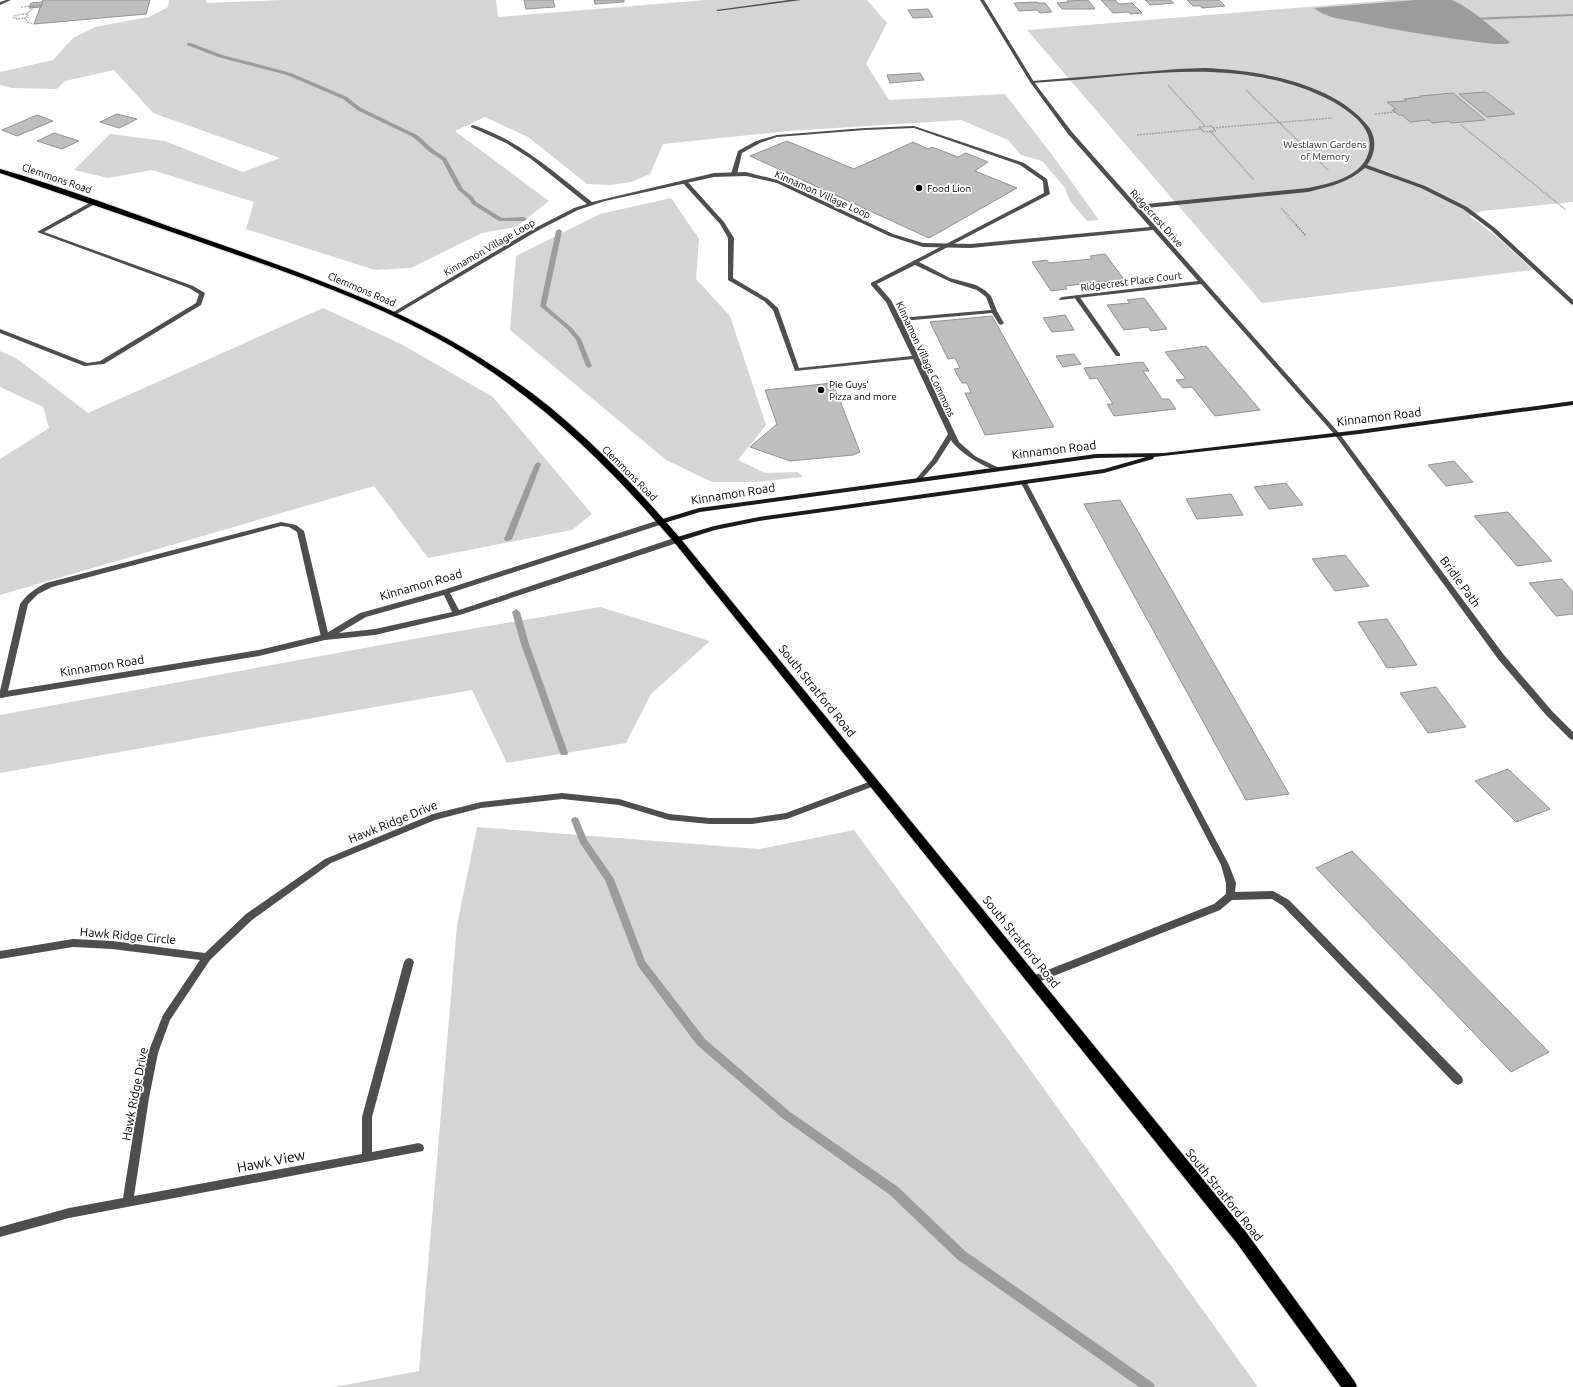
<svg xmlns="http://www.w3.org/2000/svg" width="1573" height="1387" viewBox="0 0 1573 1387" font-family="Ubuntu,sans-serif">
	<style>
		.green { fill: #d5d5d5 }
		.water { fill: #9c9c9c }
		.lines { fill: none; stroke-linecap: round; stroke-linejoin: round }
		.stream { fill: #9c9c9c; fill-rule: evenodd }
		.building { fill: #bebebe; stroke: #929292 }
		.primary-casing { stroke: #dbdbdb; stroke-width: 2 }
		.path-far1 { stroke: #707070; stroke-width: 1.5; stroke-dasharray: 0.5 1; stroke-linecap: butt }
		.path { stroke: #707070; stroke-width: 2; stroke-dasharray: 1 1.5; stroke-linecap: butt }
		.service { fill: #4e4e4e; fill-rule: evenodd }
		.minor { fill: #4e4e4e; fill-rule: evenodd }
		.secondary { fill: #1b1b1b; fill-rule: evenodd }
		.primary { fill: #000; fill-rule: evenodd }
		.poi-dot { fill: #000; stroke: #fff; stroke-width: 1.5 }
		.labels { text-anchor: middle; stroke-width: 3.5; stroke-linejoin: round; paint-order: stroke }
		.far-park-label { font-size: 10px; fill: #2c2c2c; stroke: #fff }
		.far-street-label { font-size: 10px; fill: #000; stroke: #fff }
		.far-poi-label { font-size: 10px; fill: #000; stroke: #fff; text-anchor: start }
		.street-label { font-size: 12px; fill: #000; stroke: #fff }
		.near-street-label { font-size: 14px; fill: #000; stroke: #fff }
	</style>
	<rect width="100%" height="100%" fill="#fff"/>
	<g class="green">
		<polygon points="169,0 206,0 207,3 283,0 496,0 498,17 706,0 867,0 887,23 866,64 889,100 1005,94 1053,156 1099,220 1087,221 1070,201 1065,188 1042,161 1021,155 1008,140 961,120 788,131 663,144 650,174 631,182 610,185 587,184 528,137 485,117 455,131 549,201 516,227 482,233 411,268 375,270 246,229 254,202 152,170 108,178 74,170 110,134 165,141 243,172 280,158 153,113 114,70 65,81 57,89 12,88 0,85 0,72 53,60 73,38 95,27 149,17 168,7"/>
		<polygon points="1392,0 1573,0 1573,202 1482,211 1470,216 1503,242 1533,270 1262,303 1027,30"/>
		<polygon points="671,198 699,239 696,279 730,316 766,425 738,460 765,473 798,472 803,477 756,482 712,482 666,460 510,330 516,256 600,214"/>
		<polygon points="323,308 401,344 493,397 592,514 572,530 428,558 374,486 0,595 0,459 49,428 43,407 0,387 0,351 16,358 88,413"/>
		<polygon points="600,607 710,641 651,694 626,743 507,763 472,690 0,773 0,715 430,636"/>
		<polygon points="477,827 759,849 854,830 1019,1054 1258,1387 334,1387 419,1371 457,925"/>
	</g>
	<path class="water" d="M1416,0h36c21,9 40,28 58,42l-3,2h-14c-45,-6 -91,-12 -136,-22 -14,-3 -32,-4 -43,-14z"/>
	<g class="lines">
		<g class="stream">
			<polygon points="1573,14 1573,16 1472,20 1470,19 1472,18"/>
			<polygon points="187,43 191,43 222,55 291,73 347,97 361,108 417,135 435,151 446,158 463,189 473,197 476,202 502,218 524,217 527,219 524,221 499,221 472,204 469,199 458,190 442,160 431,153 413,137 357,110 343,99 287,75 218,57 187,45"/>
			<polygon points="559,229 562,231 546,306 572,328 581,339 592,366 589,368 586,366 576,340 568,330 540,306 556,231"/>
			<polygon points="538,462 541,464 512,539 508,541 505,541 504,539 535,464"/>
			<polygon points="516,609 520,612 529,644 568,753 567,755 561,755 560,753 521,644 512,612"/>
			<polygon points="575,817 578,818 587,840 614,879 645,961 705,1039 790,1112 898,1187 965,1251 1153,1383 1155,1387 1139,1387 957,1259 890,1195 782,1118 697,1045 638,966 605,880 580,843 571,820 572,818"/>
		</g>
	</g>
	<g class="building">
		<polygon points="43,0 150,0 146,14 34,24"/>
		<polygon points="524,0 553,0 555,7 526,9"/>
		<polygon points="594,0 624,0 624,2 595,4"/>
		<polygon points="1088,0 1095,9 1062,9 1057,3 1069,2 1067,1"/>
		<polygon points="1101,0 1115,0 1119,4 1132,3 1142,13 1131,14 1128,12 1113,13"/>
		<polygon points="1145,0 1170,0 1174,3 1150,5"/>
		<polygon points="1187,0 1219,0 1225,6 1202,8 1200,6 1193,6"/>
		<polygon points="43,2 41,7 29,8 31,3"/>
		<polygon points="1037,2 1038,3 1045,3 1052,12 1040,13 1037,10 1019,11 1014,3"/>
		<polygon points="928,9 933,17 913,18 908,10"/>
		<polygon points="920,73 924,80 890,83 887,75"/>
		<polygon points="1486,92 1515,114 1487,117 1459,94"/>
		<polygon points="1453,93 1485,120 1451,123 1449,121 1432,123 1429,120 1410,122 1402,115 1399,115 1392,110 1396,109 1387,102 1407,101 1404,99 1421,97 1420,96"/>
		<polygon points="117,114 137,119 119,128 100,122"/>
		<polygon points="37,115 53,121 17,136 2,130"/>
		<polygon points="54,133 79,141 62,149 37,141"/>
		<polygon points="787,141 854,169 913,142 928,149 932,147 958,157 966,153 988,162 975,171 1017,188 929,238 750,156"/>
		<polygon points="1105,254 1126,282 1111,284 1109,281 1065,286 1067,289 1051,291 1032,262 1047,260 1049,263 1092,259 1090,256"/>
		<polygon points="1144,298 1167,329 1151,331 1148,327 1124,330 1107,305 1130,303 1127,300"/>
		<polygon points="1065,315 1074,330 1052,332 1043,318"/>
		<polygon points="992,316 1054,427 985,435 965,393 971,393 967,383 962,383 954,369 960,368 955,358 948,359 930,322"/>
		<polygon points="1206,346 1260,410 1215,416 1192,387 1183,388 1176,380 1186,379 1165,352"/>
		<polygon points="1074,354 1081,364 1063,367 1056,356"/>
		<polygon points="1143,362 1149,371 1143,371 1162,399 1169,399 1176,409 1114,416 1107,404 1113,404 1097,378 1090,379 1084,368"/>
		<polygon points="833,383 860,452 853,455 790,461 750,447 777,424 765,390"/>
		<polygon points="1454,461 1473,482 1446,486 1428,465"/>
		<polygon points="1286,483 1303,505 1269,509 1254,487"/>
		<polygon points="1231,494 1243,515 1197,519 1186,499"/>
		<polygon points="1120,500 1289,794 1246,800 1084,504"/>
		<polygon points="1508,512 1552,561 1517,566 1474,516"/>
		<polygon points="1345,555 1369,586 1335,591 1312,559"/>
		<polygon points="1562,579 1573,592 1573,614 1556,616 1529,583"/>
		<polygon points="1387,619 1417,665 1387,668 1358,622"/>
		<polygon points="1436,687 1466,727 1428,733 1400,693"/>
		<polygon points="1508,769 1550,809 1516,822 1475,781"/>
		<polygon points="1352,851 1549,1052 1511,1072 1316,868"/>
	</g>
	<g class="lines">
		<defs>
			<path id="primary" d="M0,169c64,18 128,43 191,65 111,39 223,76 320,144 64,44 118,101 169,160l566,694 109,150 2,5h-16l-105,-145 -562,-700c-59,-69 -123,-133 -200,-182 -77,-49 -165,-80 -251,-110 -74,-26 -149,-52 -223,-77z"/>
		</defs>
		<use href="#primary" class="primary-casing"/>
		<g class="path-far1">
			<polyline points="21,7 42,5"/>
			<polygon points="22,14 28,14 27,17 19,19 13,18 14,16"/>
			<polyline points="27,14 34,6"/>
			<polyline points="25,18 27,22 33,24"/>
			<polyline points="1168,85 1205,126"/>
			<polyline points="1246,90 1328,170"/>
			<polyline points="1375,114 1395,112"/>
			<polyline points="1461,125 1566,210"/>
			<polygon points="1211,126 1216,131 1204,132 1199,127"/>
			<polyline points="1213,128 1332,118"/>
			<polyline points="1210,131 1254,180"/>
			<polyline points="1137,135 1201,129"/>
			<polyline points="1281,208 1297,226"/>
		</g>
		<polyline class="path" points="1296,225 1306,236"/>
		<g class="service">
			<polygon points="6,0 11,0 0,5 0,2"/>
			<polygon points="789,0 801,0 718,11 716,10"/>
			<path d="M1204,68c52,2 129,14 164,58 9,11 8,28 -1,39l58,21 42,21 28,21 78,72v5l-2,-1 -80,-74 -28,-21 -42,-21 -56,-20c-16,14 -36,19 -57,24l-172,17 -3,-2 3,-2 172,-17c21,-4 53,-11 60,-34 6,-17 -5,-31 -18,-41 -14,-11 -31,-19 -48,-25 -58,-20 -113,-18 -173,-13 -33,3 -65,6 -97,8l-2,-1 2,-1 146,-12z"/>
			<path d="M914,126l110,37 23,16 3,15 -131,68 31,16 26,7 10,6 5,5 6,15 7,12 -3,2 -2,-1 -7,-11 -90,8 57,121 16,14 26,13 -1,1c-11,2 -44,-20 -49,-30l-14,22 -17,19 -2,1 -3,-2 17,-20 16,-26 -35,-75 -118,12 -22,-61 -9,-9 -36,-21v-42l-8,-14 -39,-43 5,-1 38,42 10,16 -1,40 35,21 10,9 21,60 113,-12 -26,-54 -15,-17v-2l173,-90 -1,-12 -23,-16 -106,-37 -49,2 -88,7 -17,6 -18,10 -5,21 -3,2 -3,-2 7,-23 18,-10 21,-6 88,-7zM915,265l36,17 26,8 9,7 5,13 -91,8 -9,-18 -14,-16z"/>
			<polygon points="93,201 96,203 95,204 44,232 193,286 205,293 201,305 104,364 84,366 0,333 0,329 87,363 100,361 196,303 199,294 189,288 37,232"/>
			<polygon points="1077,295 1079,296 1120,354 1120,356 1116,356 1074,297"/>
			<polygon points="1024,481 1027,483 1229,865 1236,883 1235,892 1273,891 1289,900 1462,1077 1463,1080 1462,1083 1458,1085 1454,1083 1283,906 1272,899 1232,900 1220,910 1036,983 1033,984 1030,983 1028,980 1030,977 1214,904 1226,894 1226,883 1221,865 1021,483"/>
			<path d="M281,522l15,3 8,6 25,106 -1,2h-6l-1,-2 -24,-105 -8,-5 -8,-1 -229,61 -14,7 -10,10 -21,91 -4,3 -3,-1v-6l20,-87c7,-10 16,-16 26,-21z"/>
		</g>
		<g class="minor">
			<path d="M980,0h4l50,82 38,50 267,301 165,222 48,56 21,21v8l-3,-1 -24,-24 -48,-56 -163,-224 -134,-151 -141,16 -1,-1 3,-2 136,-16 -45,-51 -182,18 -48,-1 -34,-11 -112,-53 -31,-7 -32,1 -109,24 -27,9 -41,21 -142,84h-4l-1,-1 143,-85 41,-21 13,-4 -56,-45 -25,-16 -35,-16v-1l2,-1c46,15 82,48 119,77l122,-29 32,-1 35,9 112,53 30,9 48,1 179,-17 -82,-93 -38,-52z"/>
			<path d="M659,520h2l4,2 -2,2 -213,69 9,17 215,-72h6l1,2 -1,2 -220,73 -85,20 -50,5 -66,16 -259,42v-6l259,-42 66,-16 35,-21 83,-23zM444,595l8,17 -77,17 -36,4 27,-16z"/>
			<polygon points="874,780 877,781 878,783 877,785 787,819 752,824 709,824 669,820 619,805 562,799 481,808 435,820 331,863 252,920 210,960 170,1020 158,1053 149,1098 134,1196 362,1154 362,1117 404,962 406,959 409,958 412,959 414,962 372,1117 372,1152 419,1143 423,1145 424,1148 423,1151 69,1218 0,1237 0,1227 69,1208 123,1198 139,1098 148,1053 163,1015 200,960 112,949 73,947 0,959 0,951 73,939 112,941 205,953 246,914 325,859 433,814 481,802 562,793 619,799 669,814 709,818 752,818 786,813"/>
		</g>
		<polygon class="secondary" points="1573,401 1573,405 1359,434 1154,457 1153,459 1104,473 759,521 715,530 677,542 674,542 673,540 674,538 714,526 759,517 1104,469 1146,457 1096,458 700,512 661,524 657,522 659,520 699,508 1096,454 1164,453 1359,430"/>
		<use href="#primary" class="primary"/>
	</g>
	<g class="poi-dot">
		<circle cx="919" cy="188" r="4"/>
		<circle cx="821" cy="390" r="4"/>
	</g>
	<g class="labels">
		<g class="far-park-label">
			<text x="1325" y="148">Westlawn Gardens<tspan x="1325" dy="12">of Memory</tspan></text>
		</g>
		<g class="far-street-label">
			<text transform="translate(57 178) rotate(19)" y="4">Clemmons Road</text>
			<text transform="translate(823 194) rotate(24)" y="4">Kinnamon Village Loop</text>
			<text transform="translate(1157 218) rotate(48)" y="4">Ridgecrest Drive</text>
			<text transform="translate(489 247) rotate(-30)" y="4">Kinnamon Village Loop</text>
			<text transform="translate(1131 281) rotate(-7)" y="4">Ridgecrest Place Court</text>
			<text transform="translate(362 289) rotate(23)" y="4">Clemmons Road</text>
			<text transform="translate(926 359) rotate(65)" y="4">Kinnamon Village Commons</text>
			<text transform="translate(630 473) rotate(45)" y="4">Clemmons Road</text>
		</g>
		<g class="far-poi-label">
			<text x="927" y="192">Food Lion</text>
			<text x="829" y="388">Pie Guys'<tspan x="829" dy="12">Pizza and more</tspan></text>
		</g>
		<g class="street-label">
			<text transform="translate(1379 417) rotate(-7)" y="4">Kinnamon Road</text>
			<text transform="translate(1054 450) rotate(-7)" y="4">Kinnamon Road</text>
			<text transform="translate(733 494) rotate(-9)" y="4">Kinnamon Road</text>
			<text transform="translate(1460 582) rotate(54)" y="4">Bridle Path</text>
			<text transform="translate(421 585) rotate(-16)" y="4">Kinnamon Road</text>
			<text transform="translate(102 666) rotate(-9)" y="4">Kinnamon Road</text>
			<text transform="translate(817 691) rotate(51)" y="4">South Stratford Road</text>
			<text transform="translate(393 822) rotate(-22)" y="4">Hawk Ridge Drive</text>
			<text transform="translate(128 936) rotate(5)" y="4">Hawk Ridge Circle</text>
			<text transform="translate(1021 942) rotate(51)" y="4">South Stratford Road</text>
			<text transform="translate(135 1094) rotate(-79)" y="4">Hawk Ridge Drive</text>
			<text transform="translate(1224 1195) rotate(51)" y="4">South Stratford Road</text>
		</g>
		<g class="near-street-label">
			<text transform="translate(271 1161) rotate(-11)" y="5">Hawk View</text>
		</g>
	</g>
</svg>
